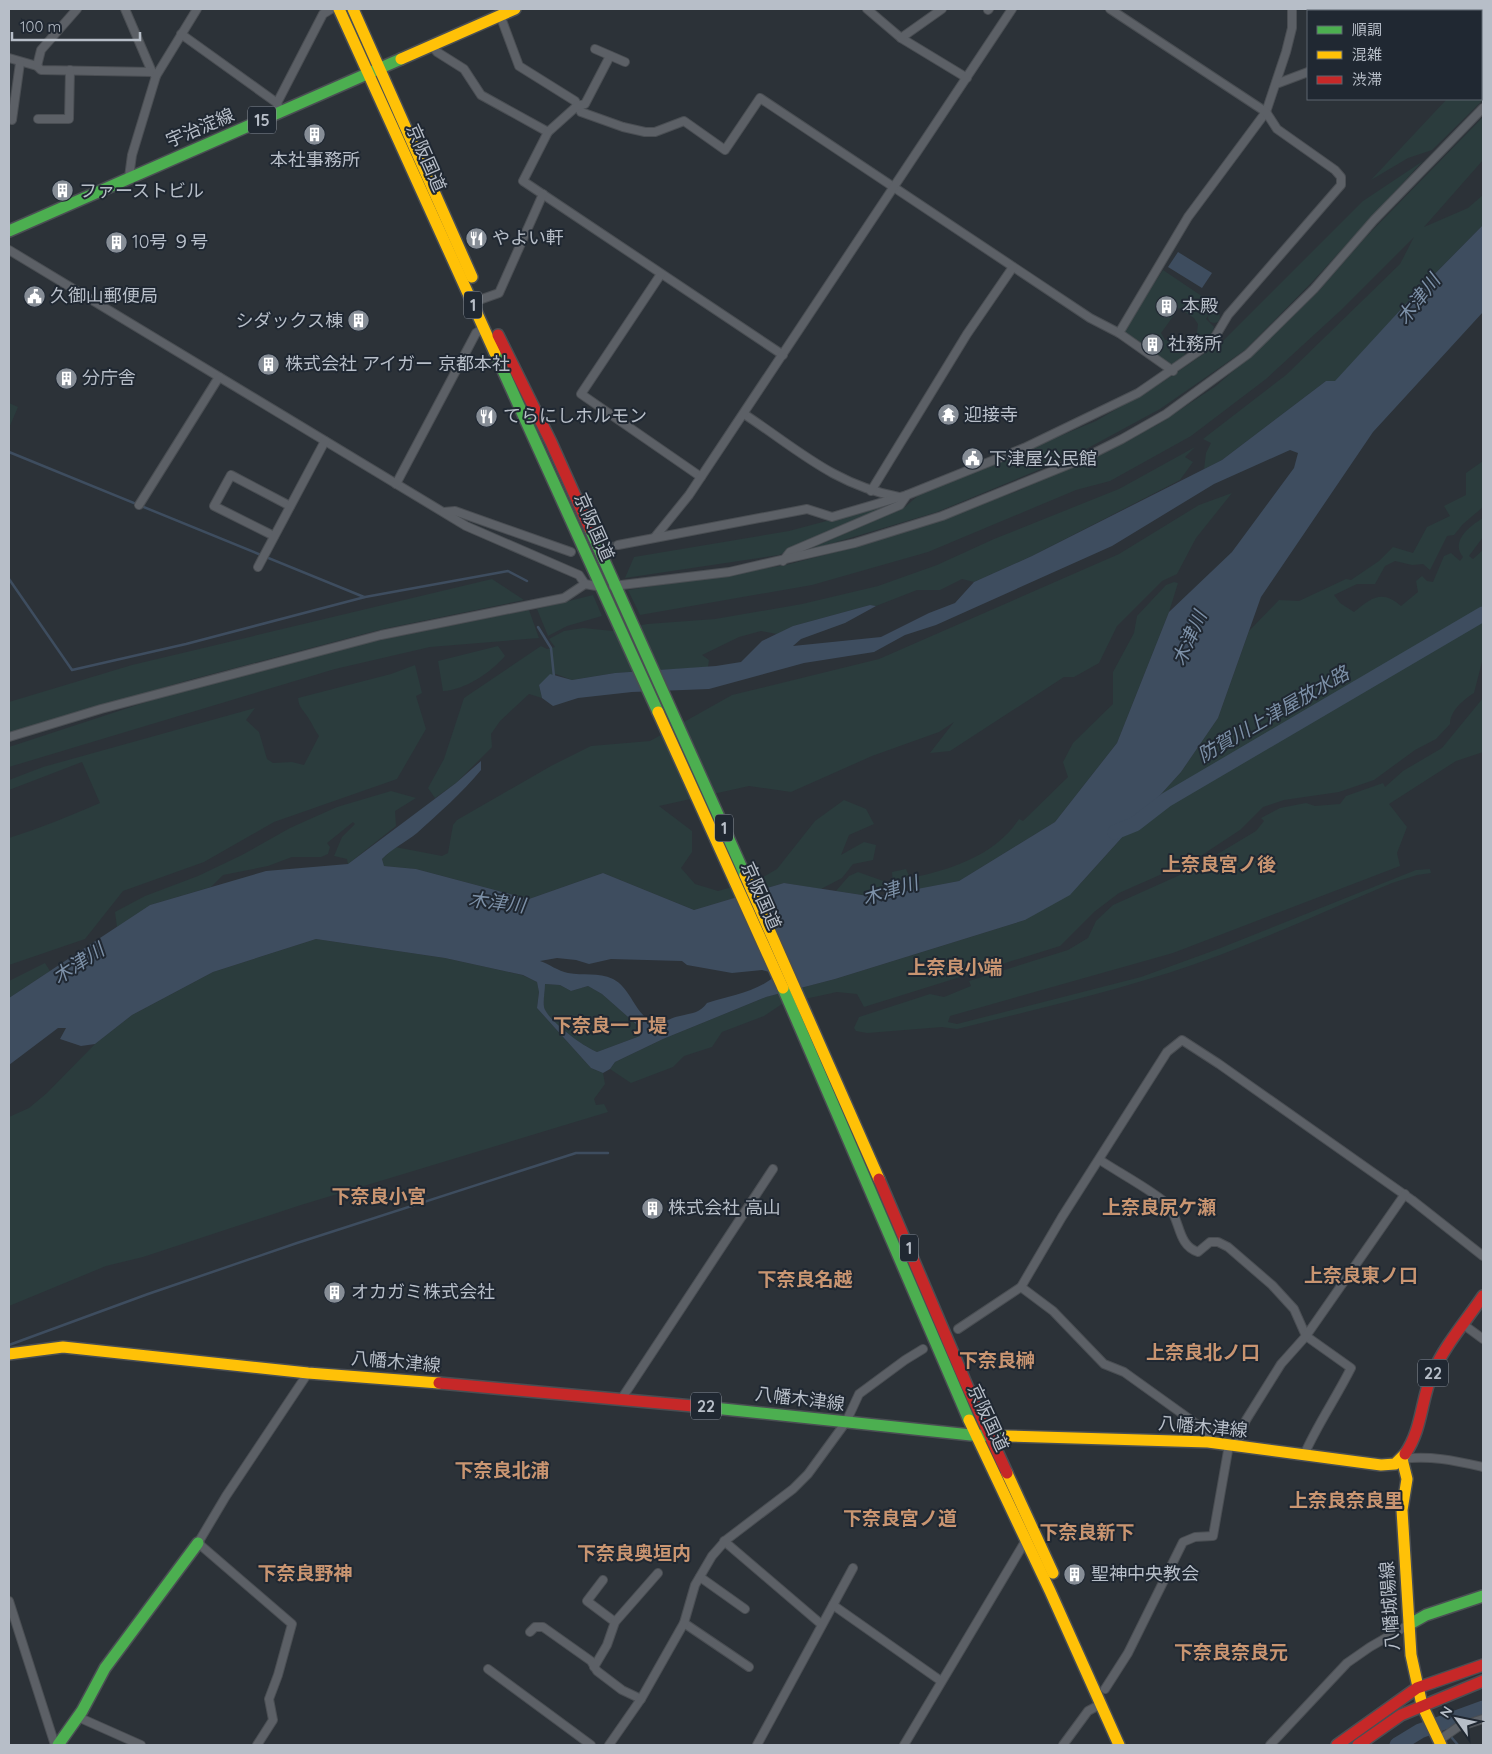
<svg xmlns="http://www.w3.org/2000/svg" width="1492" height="1754" viewBox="0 0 1492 1754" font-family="Quicksand,'Noto Sans JP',sans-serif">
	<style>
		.green { fill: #2b3c3d }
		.water { fill: #3e4d5f; fill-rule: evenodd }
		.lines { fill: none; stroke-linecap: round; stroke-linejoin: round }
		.stream { stroke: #3e4d5f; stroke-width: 2.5 }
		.river { stroke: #3e4d5f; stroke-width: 15 }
		.street-tunnel { stroke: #41474e; stroke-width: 8; stroke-dasharray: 8 4; stroke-linecap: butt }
		.street-casing { stroke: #4a4e53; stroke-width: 10 }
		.fast-casing { stroke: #4a4e53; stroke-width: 14 }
		.slow-casing { stroke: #4a4e53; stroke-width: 14 }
		.jam-casing { stroke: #4a4e53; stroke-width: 14 }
		.street { stroke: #5c6066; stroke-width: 8 }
		.fast { stroke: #4caf50; stroke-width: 11 }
		.slow { stroke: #ffc107; stroke-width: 11 }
		.jam { stroke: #c62828; stroke-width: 11 }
		.labels { text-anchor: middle; stroke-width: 4; stroke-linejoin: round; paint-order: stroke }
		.shield { fill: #202832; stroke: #8a919b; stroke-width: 1 }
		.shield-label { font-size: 16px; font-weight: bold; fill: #b7bec8 }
		.street-label { font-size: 18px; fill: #b7bec8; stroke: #202832 }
		.poi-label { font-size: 18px; fill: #b7bec8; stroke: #202832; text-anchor: start }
		.water-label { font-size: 19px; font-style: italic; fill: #7c90a7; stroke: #202832 }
		.neighbourhood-label { font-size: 19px; font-weight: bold; fill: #c99571; stroke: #202832 }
	</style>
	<rect width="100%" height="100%" fill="#2c3238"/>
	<g class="green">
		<polygon points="1483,50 1483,100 1432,150 1408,158 1371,180 1447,99 1481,99 1481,52"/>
		<polygon points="1483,117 1483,160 1424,227 1468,208 1483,195 1483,225 1414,295 1335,382 1326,381 1222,460 1204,469 1206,453 1211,443 1203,439 1286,375 1400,264 1414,237 1340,311 1266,379 1191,436 1110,481 1076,490 928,552 812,585 640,615 628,590 786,565 870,543 1018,491 1157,425 1216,386 1248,358 1317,293 1363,240"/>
		<polygon points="1423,161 1313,281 1245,350 1160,409 1077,454 937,512 803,552 905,507 920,494 1096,421 1164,381 1223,341 1363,201"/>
		<path d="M1163,270l52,35 -9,14 8,8c-3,14 -13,20 -25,28l-2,-5 9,-10 2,-16 -4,-6 -15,-10 -18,25 4,7 9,-2 8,9 4,10 -11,8 -7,1 -46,-34z"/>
		<circle cx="1214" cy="317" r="6"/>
		<polygon points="9,403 18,407 9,428"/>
		<polygon points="1195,447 1185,457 1193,462 1180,480 1032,556 974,582 962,579 940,590 917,590 876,606 870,605 793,626 777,634 761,631 739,637 702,655 709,660 708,667 615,673 572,680 556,674 539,685 542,698 529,694 500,721 491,734 492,747 456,783 435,798 428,788 444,759 464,698 541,646 547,649 555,647 549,639 564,631 583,628 613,631 647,624 715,619 802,604 878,586 937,565 994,539 1119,489"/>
		<path d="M1483,461v46l-20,17 -9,11 -7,1 -17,34 -7,-6 -11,1 -17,-4 -10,5 -10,18h-18l-23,11 6,8 14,9c17,-14 28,-23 47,-6l17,-14 -2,-11 6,-5 5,5 6,1 11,-26 7,-3 9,8 3,-4c-13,-16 7,-31 20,-39v19l-14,19 4,3 10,-9v108l-9,35c-11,7 -24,18 -24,31l-14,15 -21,11 -41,30 -35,12 -55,8 -21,7 -23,23 -44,29 -77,34 -25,19 -34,34 -196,61 -7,-13 -20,-2 -55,12 -18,12 -42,16 -10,15 -28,9 -11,11 -42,16 -21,-14 5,-7 48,-23 103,-42 69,-18 190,-59 55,-36 101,-112 37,-54 31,-87 30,-31 20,1 47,-22 5,1 28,-19 14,-14 20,6 14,-26 23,-11 -6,-10 22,-11v-22z"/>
		<polygon points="1232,493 1196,538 1177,574 1162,581 1117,626 1099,663 1074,677 1064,677 950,751 930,753 954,722 939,732 872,756 791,792 749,786 659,806 692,831 692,852 681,868 695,884 718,891 760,879 777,869 815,821 844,800 866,809 874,824 849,835 841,855 864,842 876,845 873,860 853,864 842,878 821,889 784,883 694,910 603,873 529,899 416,869 384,866 382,859 395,847 442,856 448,853 453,825 457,820 551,766 591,746 650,741 732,695 879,659 1119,554 1199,505"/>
		<polygon points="894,503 779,555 625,578 634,557 789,531"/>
		<polygon points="492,579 524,600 383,629 189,680 9,734 9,702 132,665"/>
		<path d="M1174,582l4,1 -9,29 -52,131 -62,79 -96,59 -51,10 1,-7 -9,-5 -7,5 -1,-12 14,-3 4,9c41,-8 86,-23 109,-59l4,2 45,-44 -5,-15 10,-19 40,-39v-32l21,-39 3,-17 29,-31z"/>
		<polygon points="593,595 602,616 567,626 548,636 537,609"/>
		<polygon points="529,610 539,638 430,647 335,669 9,767 9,747 198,685 312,654"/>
		<path d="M498,646l7,10c-15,17 -40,34 -62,35l-5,-30z"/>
		<path d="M415,665l7,28 -6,3 10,33 -29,50 -123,43 -70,40 -81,29 -38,48 -76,26v-127c31,-10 61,-22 91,-35l-18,-41 -73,28v-10l34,-13 212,-59 -9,12 13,12 8,27 6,4 19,-1 12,3 15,-29c-4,-5 -6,-11 -10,-17 -5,-9 -10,-10 -11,-21l93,-24z"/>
		<path d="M1483,698v54l-27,9 -67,43 18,23 -10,26 3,13 -227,87 -223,63 -2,6 9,2 184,-47 77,-28 198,-79 14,-1 1,4 -14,2 -25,8c-57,24 -114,50 -172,72 -85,32 -175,52 -263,74l-15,-2 -75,6 -11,-2 -2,-3 5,-11 71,-23 14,3 27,-11 -2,-5 99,-31 20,-12 8,-17 17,-16 78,-35 65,-39 8,-10 -3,-3 19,-10 26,-5 9,3 25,-2 6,-8 37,-13 2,4 18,-16 39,-23z"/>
		<polygon points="391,791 416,798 395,811 396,826 348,864 347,859 334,856 342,837 355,824 353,822 327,843 330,847 328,854 321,857 292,857 268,866 223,875 211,887 150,905 117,927 115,912 145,896 198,876 242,855 290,828 337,807"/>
		<polygon points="858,872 889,883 878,890 875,897 836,891 849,876"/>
		<polygon points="316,939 445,958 522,975 537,982 539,991 537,1008 591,1068 603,1073 605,1084 594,1099 596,1105 604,1104 608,1112 301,1205 143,1257 106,1266 9,1306 9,1117 29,1108 47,1093 95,1044 132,1015 213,972"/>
		<polygon points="45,963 50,971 9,998 9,981"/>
		<path d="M544,984l16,1 11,6 17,-5 14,8 34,30 4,12 -43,16c-13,-5 -51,-32 -53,-45 -1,-7 1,-16 0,-23z"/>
	</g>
	<g class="water">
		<path d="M1483,225v87l-110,120 -112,165 -43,121 -37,54 -111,123 -45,25 -190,59 -69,18 -103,42 -48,23 -5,7 -7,4 -12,-5 -54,-60 2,-16 -2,-10 -14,-7 -78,-17 -129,-19 -103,33 -81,43 -37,29 -14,2 -21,-7 6,-11h-8l-49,37v-67l141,-93 116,-34 82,-7 108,-81 25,-22v9c-19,23 -42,43 -64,63 -11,9 -24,15 -35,26l2,7 32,3 113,30 74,-26 91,37 90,-27 91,14 84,-16 96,-59 62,-79 52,-131 63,-60 62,-84 4,-15 -8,-3 -76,34 -102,62 -176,79 -31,10 -31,17 -70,11 -95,26 -77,3 -54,6 -25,8 -11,-8 -3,-13 11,-11 22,6 43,-7 101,-7 25,-4 21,-21 31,-15 77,-21 6,1 -31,17 -44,16 -8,7 88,-9 48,-24 26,-10 19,-21 58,-26 190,-96 104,-79h9l79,-86zM557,958l19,2 13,4 22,-5 71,2 5,4 45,8 30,-3 15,4c-18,18 -46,21 -70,29 -7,10 -15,10 -27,13 -7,1 -14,6 -22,6 -22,-1 -25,-33 -45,-43 -15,-7 -30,-3 -45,-6 -10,-2 -19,-9 -28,-12zM545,984l15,1 11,6 17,-5 14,8 34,30 4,12 -43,16c-13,-5 -50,-32 -53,-45 -1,-7 1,-16 1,-23z"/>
		<polygon points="1178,252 1212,273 1202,288 1168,267"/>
	</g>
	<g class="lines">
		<g class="stream">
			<polyline points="9,452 364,597"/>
			<polyline points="9,579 72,670 186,644 365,597 508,571 527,581"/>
			<polyline points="538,627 551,648 554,677"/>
			<polyline points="9,1345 148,1294 297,1243 576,1153 608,1153"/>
			<polyline points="1444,1722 1452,1738 1458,1745"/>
		</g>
		<g class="river">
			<polyline points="1115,832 1135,824 1166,800 1483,614"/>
			<polyline points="1397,1745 1420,1731 1483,1708"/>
		</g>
		<polyline class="street-tunnel" points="598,548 618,545"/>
		<defs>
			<g id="street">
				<polyline points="125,9 152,72"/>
				<polyline points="867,9 901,38 967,78"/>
				<polyline points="988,10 989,9"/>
				<polyline points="1430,11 1432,9"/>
				<polyline points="500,15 519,66 575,101 581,112 623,127 645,132 655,132 684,121 725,150 760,98 1090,318 1119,333 1173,371"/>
				<polyline points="181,34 277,103 280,112"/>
				<polyline points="901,38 942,9"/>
				<polyline points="431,45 437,52 464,69 481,95 548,132 577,106 585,104 610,56"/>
				<polyline points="595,49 625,62"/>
				<polyline points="9,58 37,66 41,70 152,72 156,76"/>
				<polyline points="37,66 41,50 77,9"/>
				<polyline points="1276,84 1308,72"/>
				<polyline points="277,103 323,14 331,9"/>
				<polyline points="9,119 12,120 20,63"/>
				<polyline points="38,119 69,119 70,70"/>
				<polyline points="548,132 523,181 783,355"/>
				<polyline points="129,177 132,155 156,76 197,9"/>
				<polyline points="9,250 466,526 579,575 585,584"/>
				<polyline points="661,274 581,394 701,477"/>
				<polyline points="482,299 499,293 543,194"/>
				<polyline points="1119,333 1188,217 1266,112 1286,52 1292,28 1292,9"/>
				<path d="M744,414c52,34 90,71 155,83"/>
				<polyline points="396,484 476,333 484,328"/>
				<polyline points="871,491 967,334 1013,267"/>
				<polyline points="139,505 219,377"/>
				<polyline points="444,512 455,511 571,552"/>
				<polyline points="274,536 214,506 231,475 290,506"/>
				<polyline points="655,537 689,495 1012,9"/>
				<polyline points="618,545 807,509 832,517 907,495 1024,448 1138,393 1212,342 1228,315 1341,185 1341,177 1335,170 1277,129 1266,112 1110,9"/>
				<polyline points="783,561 790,552 900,505 907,495"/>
				<polyline points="258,567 325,441"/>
				<polyline points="613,586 729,572 855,543 942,516 1082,459 1122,439 1166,414 1248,354 1314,289 1374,220 1483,108"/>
				<polyline points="9,737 101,709 381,635 564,598 585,584 602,587"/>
				<path d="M1100,1160c16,11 57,33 68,45 13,16 9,40 30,47l12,-10h8l10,5 44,38 22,24 12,27 45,32c-15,30 -34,57 -47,87"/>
				<polyline points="1021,1287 1053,1311 1104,1364 1124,1372 1209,1433 1208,1442"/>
				<polyline points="1464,1325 1483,1339"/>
				<polyline points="958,1329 1021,1287 1062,1217 1167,1052 1182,1040 1219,1064 1412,1200 1483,1256"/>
				<polyline points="622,1398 773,1169"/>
				<polyline points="1236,1446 1246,1420 1281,1364 1306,1336 1405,1194"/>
				<path d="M1402,1459c28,-4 54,2 81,8"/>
				<polyline points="724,1541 821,1624"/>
				<polyline points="700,1577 745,1609"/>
				<polyline points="603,1580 587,1601 615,1622"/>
				<polyline points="9,1601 55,1745"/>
				<polyline points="833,1605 941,1681"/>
				<polyline points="684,1623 749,1667"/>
				<polyline points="530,1632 535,1627 543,1627 591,1661 597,1671 622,1690 641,1699"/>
				<polyline points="594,1667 607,1645 615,1622 658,1573"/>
				<polyline points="488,1669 591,1745"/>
				<polyline points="1105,1689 1128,1653 1183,1542 1195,1537 1213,1536 1229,1445"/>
				<polyline points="78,1717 141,1745"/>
				<polyline points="1438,1741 1458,1727 1483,1719"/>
				<polyline points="257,1745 273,1720 269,1699 278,1675 292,1624 198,1543 226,1496 308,1373"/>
				<polyline points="609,1745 641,1699 684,1623 695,1585 712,1556 726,1540 793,1489 808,1474 846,1422 859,1394 905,1360 923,1349"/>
				<polyline points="757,1745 853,1568"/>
				<polyline points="904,1745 1026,1540"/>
				<polyline points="1063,1745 1088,1711 1101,1704"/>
				<polyline points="1270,1745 1347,1663 1370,1647 1410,1624"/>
			</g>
			<g id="fast">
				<polyline points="9,231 401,59"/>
				<polyline points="495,353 658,712"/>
				<polyline points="590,529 745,875"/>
				<polyline points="783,988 969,1420"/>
				<polyline points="704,1407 971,1435 1007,1436"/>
				<polyline points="1410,1624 1426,1615 1483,1596"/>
				<polyline points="58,1745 82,1711 105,1668 198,1543"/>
			</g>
			<g id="slow">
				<polyline points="339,9 495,353"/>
				<polyline points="353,9 472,277"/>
				<polyline points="401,59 515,9"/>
				<polyline points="658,712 783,988"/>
				<polyline points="745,875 879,1179"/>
				<polyline points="9,1354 63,1347 308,1373 439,1383"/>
				<polyline points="969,1420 1050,1591 1119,1745"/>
				<polyline points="1007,1436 1208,1442 1381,1465 1395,1464 1405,1454"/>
				<polyline points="1402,1459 1407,1479 1402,1510 1411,1655 1422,1705 1441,1745"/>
				<polyline points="1007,1473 1053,1573"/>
			</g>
			<g id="jam">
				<polyline points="498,335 551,442 590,529"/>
				<polyline points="879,1179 968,1388 1007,1473"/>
				<polyline points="439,1383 704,1407"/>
				<path d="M1405,1454c17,-24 16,-54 27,-80 13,-29 34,-53 51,-78"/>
				<polyline points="1337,1745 1417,1688 1483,1665"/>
				<polyline points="1358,1745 1401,1715 1483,1681"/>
			</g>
		</defs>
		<use href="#street" class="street-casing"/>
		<use href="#fast" class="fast-casing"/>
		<use href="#slow" class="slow-casing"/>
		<use href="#jam" class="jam-casing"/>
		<use href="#street" class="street"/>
		<use href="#fast" class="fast"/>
		<use href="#slow" class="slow"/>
		<use href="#jam" class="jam"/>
	</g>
	<defs>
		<symbol id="building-disc" viewBox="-11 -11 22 22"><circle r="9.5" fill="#868d96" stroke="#202832"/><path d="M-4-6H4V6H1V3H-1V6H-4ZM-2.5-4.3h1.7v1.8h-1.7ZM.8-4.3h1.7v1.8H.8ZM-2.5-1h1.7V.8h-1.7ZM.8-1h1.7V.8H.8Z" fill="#fff"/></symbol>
		<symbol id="restaurant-disc" viewBox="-11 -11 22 22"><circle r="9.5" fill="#868d96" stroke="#202832"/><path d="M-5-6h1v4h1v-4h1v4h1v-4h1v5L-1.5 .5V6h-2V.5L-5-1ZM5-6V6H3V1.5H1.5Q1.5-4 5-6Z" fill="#fff"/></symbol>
		<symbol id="civic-disc" viewBox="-11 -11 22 22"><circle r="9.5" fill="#868d96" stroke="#202832"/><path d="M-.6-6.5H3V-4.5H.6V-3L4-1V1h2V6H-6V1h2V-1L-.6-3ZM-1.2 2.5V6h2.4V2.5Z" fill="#fff"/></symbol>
		<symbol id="temple-disc" viewBox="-11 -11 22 22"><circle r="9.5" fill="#868d96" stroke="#202832"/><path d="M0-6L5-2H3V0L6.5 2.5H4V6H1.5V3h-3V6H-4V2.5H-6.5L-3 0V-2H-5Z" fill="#fff"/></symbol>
	</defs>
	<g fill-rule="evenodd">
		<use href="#building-disc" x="302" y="122" width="25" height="25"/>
		<use href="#building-disc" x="50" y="178" width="25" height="25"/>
		<use href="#restaurant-disc" x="464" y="226" width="25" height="25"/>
		<use href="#building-disc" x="104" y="230" width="25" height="25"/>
		<use href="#civic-disc" x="22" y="284" width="25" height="25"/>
		<use href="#building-disc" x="1154" y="294" width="25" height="25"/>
		<use href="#building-disc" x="346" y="308" width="25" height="25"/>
		<use href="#building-disc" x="1140" y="332" width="25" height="25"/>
		<use href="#building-disc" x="256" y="352" width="25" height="25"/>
		<use href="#building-disc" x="54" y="366" width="25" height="25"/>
		<use href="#temple-disc" x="936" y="402" width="25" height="25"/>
		<use href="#restaurant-disc" x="474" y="404" width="25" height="25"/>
		<use href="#civic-disc" x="960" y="446" width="25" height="25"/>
		<use href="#building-disc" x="640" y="1196" width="25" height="25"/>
		<use href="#building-disc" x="322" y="1280" width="25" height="25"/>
		<use href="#building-disc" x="1062" y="1562" width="25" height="25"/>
	</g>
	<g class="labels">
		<g class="shield">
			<rect x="248" y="106.5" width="28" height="27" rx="4"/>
			<rect x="464" y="291.5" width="18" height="27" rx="4"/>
			<rect x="715" y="814.5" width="18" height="27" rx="4"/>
			<rect x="900" y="1234.5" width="18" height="27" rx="4"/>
			<rect x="1418" y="1359.5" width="30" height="27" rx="4"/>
			<rect x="691" y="1392.5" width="30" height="27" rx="4"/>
		</g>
		<g class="shield-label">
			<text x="262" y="126">15</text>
			<text x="473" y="311">1</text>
			<text x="724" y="834">1</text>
			<text x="909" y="1254">1</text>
			<text x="1433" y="1379">22</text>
			<text x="706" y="1412">22</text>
		</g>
		<g class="street-label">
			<text transform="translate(200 128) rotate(-23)" y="6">宇治淀線</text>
			<text transform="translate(426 158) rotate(66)" y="6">京阪国道</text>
			<text transform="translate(594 527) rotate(66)" y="6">京阪国道</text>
			<text transform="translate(761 896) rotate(66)" y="6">京阪国道</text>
			<text transform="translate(396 1362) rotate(5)" y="6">八幡木津線</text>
			<text transform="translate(800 1399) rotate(7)" y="6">八幡木津線</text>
			<text transform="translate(988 1418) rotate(65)" y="6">京阪国道</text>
			<text transform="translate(1203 1427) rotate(5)" y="6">八幡木津線</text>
			<text transform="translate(1390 1606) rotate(-94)" y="6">八幡城陽線</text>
		</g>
		<g class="poi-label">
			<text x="315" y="166" text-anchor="middle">本社事務所</text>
			<text x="79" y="197">ファーストビル</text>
			<text x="492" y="244">やよい軒</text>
			<text x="132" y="248">10号 ９号</text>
			<text x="50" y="302">久御山郵便局</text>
			<text x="1182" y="312">本殿</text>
			<text x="343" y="327" text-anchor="end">シダックス棟</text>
			<text x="1168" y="350">社務所</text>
			<text x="285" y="370">株式会社 アイガー 京都本社</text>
			<text x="82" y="384">分庁舎</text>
			<text x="964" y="421">迎接寺</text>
			<text x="503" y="422">てらにしホルモン</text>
			<text x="989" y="465">下津屋公民館</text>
			<text x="668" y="1214">株式会社 高山</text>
			<text x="351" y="1298">オカガミ株式会社</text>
			<text x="1091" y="1580">聖神中央教会</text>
		</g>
		<g class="water-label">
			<text transform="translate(1418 299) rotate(-52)" y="7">木津川</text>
			<text transform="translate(1189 638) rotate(-66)" y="7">木津川</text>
			<text transform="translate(1273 714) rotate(-30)" y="7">防賀川上津屋放水路</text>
			<text transform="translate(890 890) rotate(-17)" y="7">木津川</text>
			<text transform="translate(497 902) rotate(7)" y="7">木津川</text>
			<text transform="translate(78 963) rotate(-33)" y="7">木津川</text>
		</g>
		<g class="neighbourhood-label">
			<text x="1219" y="871">上奈良宮ノ後</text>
			<text x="955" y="974">上奈良小端</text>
			<text x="610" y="1032">下奈良一丁堤</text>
			<text x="379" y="1203">下奈良小宮</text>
			<text x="1159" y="1214">上奈良尻ケ瀬</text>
			<text x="1361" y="1282">上奈良東ノ口</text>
			<text x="805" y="1286">下奈良名越</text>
			<text x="1203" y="1359">上奈良北ノ口</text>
			<text x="997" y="1367">下奈良榊</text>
			<text x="502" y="1477">下奈良北浦</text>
			<text x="1346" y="1507">上奈良奈良里</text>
			<text x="900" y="1525">下奈良宮ノ道</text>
			<text x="1087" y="1539">下奈良新下</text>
			<text x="634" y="1560">下奈良奥垣内</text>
			<text x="305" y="1580">下奈良野神</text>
			<text x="1231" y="1659">下奈良奈良元</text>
		</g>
	</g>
	<rect width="1492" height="1754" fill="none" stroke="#b7bec8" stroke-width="20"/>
	<rect x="1307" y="10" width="175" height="90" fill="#202832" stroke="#5c646e"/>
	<rect x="1317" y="26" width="25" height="8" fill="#4caf50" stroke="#5c646e"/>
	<text x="1352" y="35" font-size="15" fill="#b7bec8">順調</text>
	<rect x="1317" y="51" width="25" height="8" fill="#ffc107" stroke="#5c646e"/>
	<text x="1352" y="60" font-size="15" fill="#b7bec8">混雑</text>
	<rect x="1317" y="76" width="25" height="8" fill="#c62828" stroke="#5c646e"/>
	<text x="1352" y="85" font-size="15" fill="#b7bec8">渋滞</text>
	<g transform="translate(1457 1719) rotate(303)" stroke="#202832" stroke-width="4" paint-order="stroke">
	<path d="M0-4L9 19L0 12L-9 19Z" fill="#b7bec8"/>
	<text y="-8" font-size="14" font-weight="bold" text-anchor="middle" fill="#b7bec8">N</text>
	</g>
	<path d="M12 32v8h128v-8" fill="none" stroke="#b7bec8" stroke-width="2.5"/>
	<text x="20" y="32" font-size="15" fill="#b7bec8" stroke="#202832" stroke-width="4" paint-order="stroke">100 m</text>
</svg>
